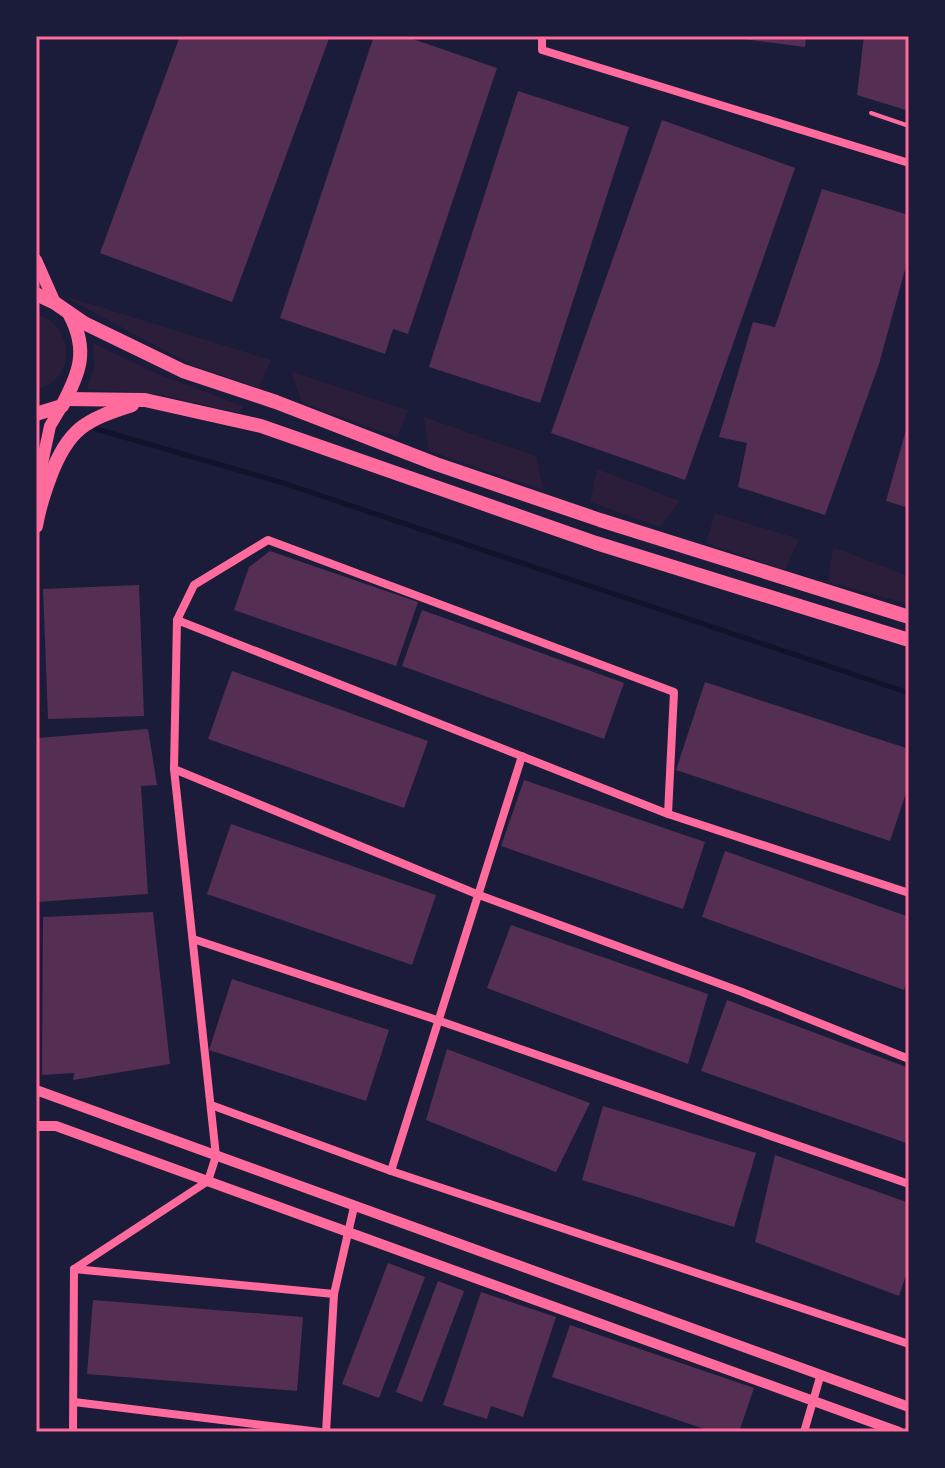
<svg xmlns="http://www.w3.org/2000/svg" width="945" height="1468" viewBox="0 0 945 1468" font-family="'Titillium Web',sans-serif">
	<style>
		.green { fill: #2a1e3b }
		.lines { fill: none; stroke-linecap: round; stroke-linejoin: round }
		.stream { stroke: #12122b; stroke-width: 5 }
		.building { fill: #542f53 }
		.service { stroke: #ff6b9d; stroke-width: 4 }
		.minor { stroke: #ff6b9d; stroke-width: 8 }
		.tertiary { stroke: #ff6b9d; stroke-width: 10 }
		.secondary { stroke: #ff6b9d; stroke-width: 12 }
		.primary { stroke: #ff6b9d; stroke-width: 14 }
		.neatline { fill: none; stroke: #ff6b9d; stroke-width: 3 }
	</style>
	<rect width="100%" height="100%" fill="#1b1b3a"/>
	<g class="green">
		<polygon points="61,295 271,360 259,388 190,364"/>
		<path d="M36,314c38,11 42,66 0,75z"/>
		<polygon points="93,343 160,375 243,406 240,413 158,394 87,389 94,368"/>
		<polygon points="291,371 408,410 397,437 302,403"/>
		<polygon points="424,417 536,456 543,490 429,451"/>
		<polygon points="597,469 680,501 660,527 590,502"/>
		<polygon points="715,513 799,539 785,570 706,543"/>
		<polygon points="833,547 909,576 909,604 828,582"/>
	</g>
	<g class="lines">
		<polyline class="stream" points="96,429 280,482 909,693"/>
	</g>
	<g class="building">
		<polygon points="180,36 330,36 232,302 100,253"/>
		<polygon points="374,36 404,36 497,68 408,334 393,329 385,354 280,318"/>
		<polygon points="744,36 806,36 805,47 743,39"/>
		<polygon points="864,36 909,36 909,111 857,95"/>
		<polygon points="518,91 629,127 540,403 429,367"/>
		<polygon points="662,120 795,168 685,480 551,433"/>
		<polygon points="822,189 909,215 909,255 879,364 825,515 738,487 747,443 719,437 753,322 775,327"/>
		<polygon points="908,423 909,423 909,508 886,501"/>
		<polygon points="270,551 418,602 396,666 234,610 249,567"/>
		<polygon points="139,585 144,716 48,719 43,589"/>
		<polygon points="422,610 624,683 604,739 402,666"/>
		<polygon points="232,671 428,741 404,808 208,739"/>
		<polygon points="705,682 909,749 909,784 890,841 676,770"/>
		<polygon points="148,729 157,785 141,786 148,894 37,902 37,738"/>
		<polygon points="524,780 705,842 683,909 501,846"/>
		<polygon points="231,824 436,895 412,965 207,894"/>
		<polygon points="725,851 909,917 909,976 904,990 702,917"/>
		<polygon points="153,912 170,1064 73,1080 74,1073 42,1075 43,917"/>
		<polygon points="511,925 708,994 688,1064 487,988"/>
		<polygon points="232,979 389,1030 366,1101 209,1050"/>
		<polygon points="727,1000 909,1068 909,1144 701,1071"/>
		<polygon points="447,1049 590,1103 556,1172 426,1120"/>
		<polygon points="603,1106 756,1153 734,1227 582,1180"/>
		<polygon points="775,1155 909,1203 909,1266 899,1296 755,1242"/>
		<polygon points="388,1263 425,1277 379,1398 342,1384"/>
		<polygon points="438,1281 464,1291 422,1402 396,1392"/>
		<polygon points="481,1292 556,1317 523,1417 491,1406 487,1419 443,1405"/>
		<polygon points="93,1300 303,1317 297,1391 87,1374"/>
		<polygon points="570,1325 754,1388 739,1432 713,1432 552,1377"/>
	</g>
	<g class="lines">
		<polyline class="service" points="871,113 909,126"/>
		<g class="minor">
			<polyline points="542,36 542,50 909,163"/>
			<polyline points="177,620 668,814"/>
			<polyline points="522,756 391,1171 909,1344"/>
			<polyline points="909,893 668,814 674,692 268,540 194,585 177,620 174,769 479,895 742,992 909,1059"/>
			<polyline points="193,939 437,1020 909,1184"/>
			<polyline points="211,1105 391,1171"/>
			<polyline points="74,1269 334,1294"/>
			<polyline points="74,1402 320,1432"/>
			<polyline points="73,1432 74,1269 208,1181 216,1156 174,769"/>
			<polyline points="326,1432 334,1294 354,1207"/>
			<polyline points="804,1432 820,1377"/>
		</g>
		<g class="tertiary">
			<polyline points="36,1090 909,1407"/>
			<polyline points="36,1126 56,1126 899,1432"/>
		</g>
		<g class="secondary">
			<polyline points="36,260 55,303"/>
			<polyline points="36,492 50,426 62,406"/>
		</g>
		<g class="primary">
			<polyline points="36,294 55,303 84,323 183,371 276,402 436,464 600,520 909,617"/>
			<polyline points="66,399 145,400 261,426 596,543 909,640"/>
			<path d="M36,414l26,-8c17,-32 27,-55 8,-91"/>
			<path d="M36,526c3,-18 8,-33 14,-49 18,-48 35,-57 82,-72"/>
		</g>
	</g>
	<rect width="945" height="1468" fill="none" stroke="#1b1b3a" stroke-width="76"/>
	<rect x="38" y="38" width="869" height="1392" class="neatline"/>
</svg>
